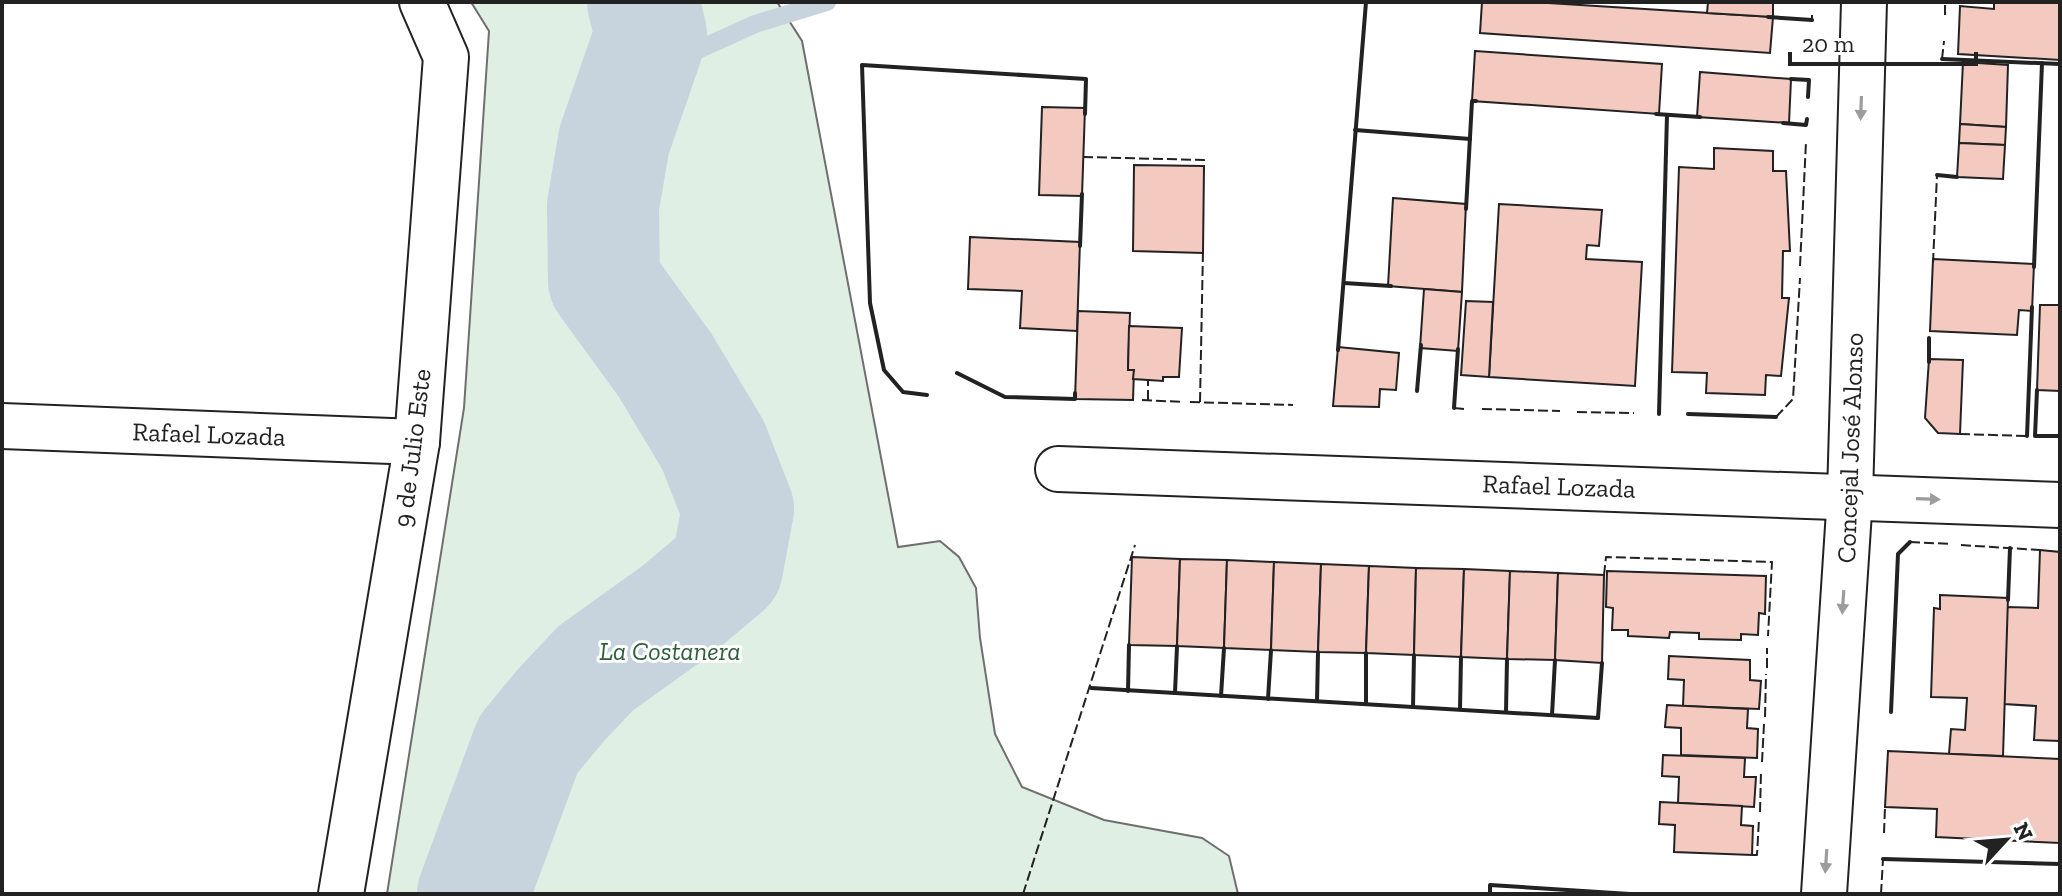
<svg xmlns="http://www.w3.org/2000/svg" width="2062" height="896" viewBox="0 0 2062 896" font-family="'Zilla Slab',serif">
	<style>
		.green { fill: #e0efe3; stroke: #6f6f6f; stroke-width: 2 }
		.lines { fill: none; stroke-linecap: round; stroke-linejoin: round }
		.stream { stroke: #c7d3dd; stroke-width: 18 }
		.river { stroke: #c7d3dd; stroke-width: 112 }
		.building { fill: #f3c9c0; stroke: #222; stroke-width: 2 }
		.minor-casing { stroke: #222; stroke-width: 48 }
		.minor { stroke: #fff; stroke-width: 44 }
		.fence { stroke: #222; stroke-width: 2; stroke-dasharray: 10 4; stroke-linecap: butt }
		.wall { stroke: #222; stroke-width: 4 }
		.oneway { fill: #9c9c9c }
		.labels { text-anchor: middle; stroke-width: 6; stroke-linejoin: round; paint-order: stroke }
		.street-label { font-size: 26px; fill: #222; stroke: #fff }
		.park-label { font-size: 26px; font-style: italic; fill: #2f5e38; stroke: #fff }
	</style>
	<rect width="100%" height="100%" fill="#fff"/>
	<polygon class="green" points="471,2 777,2 802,41 898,547 940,541 959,557 976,588 980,638 995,734 1022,787 1104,820 1202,838 1229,856 1238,894 387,894 464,408 489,31"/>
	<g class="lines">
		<polyline class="stream" points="636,78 755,24 827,2"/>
		<polyline class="river" points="473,894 528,745 561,705 596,668 677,610 727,568 738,509 713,445 665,365 604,281 603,206 614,141 651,34 643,2"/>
	</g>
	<g class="building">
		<polygon points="1482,2 1532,2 1773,17 1770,53 1480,33"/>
		<polygon points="1708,2 1773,2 1773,17 1707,13"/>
		<polygon points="1994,2 2060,2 2060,60 1958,54 1960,6 1994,9"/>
		<polygon points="1475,51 1662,64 1659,114 1472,101"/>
		<polygon points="1963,62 2008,65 2006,127 1960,124"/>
		<polygon points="1700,72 1791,79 1789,123 1697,117"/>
		<polygon points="1042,107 1085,108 1082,196 1039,195"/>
		<polygon points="1960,124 2006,127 2005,145 1959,143"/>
		<polygon points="1959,143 2005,145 2003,179 1957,177"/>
		<polygon points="1714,148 1773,151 1773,171 1786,171 1790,251 1783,251 1782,298 1789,298 1781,376 1766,375 1765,395 1706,393 1707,373 1672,372 1679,167 1714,169"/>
		<polygon points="1134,165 1204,166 1203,253 1133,251"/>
		<polygon points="1393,198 1466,204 1462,292 1388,286"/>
		<polygon points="1499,204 1602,210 1599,246 1587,245 1586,259 1642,262 1635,386 1489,377"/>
		<polygon points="970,237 1080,242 1077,331 1020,328 1022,291 968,289"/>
		<polygon points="1933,259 2034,264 2032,311 2019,310 2017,335 1930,331"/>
		<polygon points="1424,289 1462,292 1458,351 1420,348"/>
		<polygon points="1466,301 1493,302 1489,377 1461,375"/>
		<polygon points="2040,305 2060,305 2060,391 2037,390"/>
		<polygon points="1078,311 1130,313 1128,370 1134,370 1133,400 1075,399"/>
		<polygon points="1129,326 1182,328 1179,377 1163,377 1163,381 1133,379 1134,370 1128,370"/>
		<polygon points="1338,347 1399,353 1396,390 1380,389 1379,407 1333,406"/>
		<polygon points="1929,359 1963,360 1960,434 1938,433 1925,418"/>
		<polygon points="2040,550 2060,552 2060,741 2034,740 2036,706 2004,704 2007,607 2038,608"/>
		<polygon points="1132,557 1180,559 1177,646 1129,645"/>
		<polygon points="1180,559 1227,560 1224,648 1177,646"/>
		<polygon points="1227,560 1274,562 1271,650 1224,648"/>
		<polygon points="1274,562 1321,564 1318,652 1271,650"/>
		<polygon points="1321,564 1369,566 1366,653 1318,652"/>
		<polygon points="1369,566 1416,568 1414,655 1366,653"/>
		<polygon points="1416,568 1464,569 1461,657 1414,655"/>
		<polygon points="1464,569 1510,571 1507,659 1461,657"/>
		<polygon points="1510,571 1558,573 1555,660 1507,659"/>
		<polygon points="1607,571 1766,576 1765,614 1759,613 1758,635 1741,634 1741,640 1699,639 1699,633 1670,632 1669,638 1628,636 1628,630 1612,630 1613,608 1606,607"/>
		<polygon points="1558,573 1604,575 1602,663 1555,660"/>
		<polygon points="1940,595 2008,598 2003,756 1949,754 1951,729 1965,730 1967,698 1931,697 1934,608 1940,609"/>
		<polygon points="1669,656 1750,660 1750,680 1761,681 1759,709 1683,706 1684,680 1668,679"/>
		<polygon points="1667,705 1748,709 1747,728 1758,729 1757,758 1681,755 1681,728 1665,727"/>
		<polygon points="1888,751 2060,759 2060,843 1936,837 1937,809 1885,807"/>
		<polygon points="1663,755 1745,758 1744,777 1756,777 1754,807 1678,803 1679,777 1662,776"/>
		<polygon points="1660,802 1742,806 1741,825 1753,826 1752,855 1674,852 1675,825 1659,824"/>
	</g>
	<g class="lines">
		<defs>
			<g id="minor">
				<polyline points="2,426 417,442"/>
				<polyline points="1058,469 2060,505"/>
				<polyline points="341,894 417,442 446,57 422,2"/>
				<polyline points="1824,894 1850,496 1864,2"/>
			</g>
		</defs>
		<use href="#minor" class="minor-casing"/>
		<use href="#minor" class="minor"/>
		<g class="fence">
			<polyline points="1812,15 1812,20"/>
			<polyline points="1945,15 1945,2"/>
			<polyline points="1942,59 1944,41"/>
			<polyline points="1083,157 1204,160 1204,170"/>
			<polyline points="1933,263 1937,175"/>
			<polyline points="1800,266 1806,142"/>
			<polyline points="1142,400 1184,402"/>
			<polyline points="1148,400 1148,380"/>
			<polyline points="1190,402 1293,405"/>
			<polyline points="1200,402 1203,250"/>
			<polyline points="1454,408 1465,409"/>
			<polyline points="1482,409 1560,411"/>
			<polyline points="1577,412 1634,413"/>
			<polyline points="1776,417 1793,399 1800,278"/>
			<polyline points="1960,434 2027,436"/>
			<polyline points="1910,542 1952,544"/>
			<polyline points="1961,545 2040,550"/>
			<polyline points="1604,575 1606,557 1772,562 1768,636"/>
			<polyline points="1767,668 1767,648"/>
			<polyline points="1765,717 1766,674"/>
			<polyline points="1762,762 1764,724"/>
			<polyline points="1760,812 1761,772"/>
			<polyline points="1884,833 1885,807"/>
			<polyline points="1752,855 1757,855 1759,819"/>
			<polyline points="1023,894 1135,545"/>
			<polyline points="1881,894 1883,859"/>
		</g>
		<g class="wall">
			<polyline points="1768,17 1812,20"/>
			<polyline points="1942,59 2060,64"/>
			<polyline points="1791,79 1809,80 1808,97"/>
			<polyline points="1656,114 1700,117"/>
			<polyline points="1783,123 1806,125 1807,119"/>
			<polyline points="1355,130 1470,139"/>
			<polyline points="1937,175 1957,177"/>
			<polyline points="1466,209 1472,101 1476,101"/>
			<polyline points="1080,246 1082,194"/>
			<polyline points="2034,267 2042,63"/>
			<polyline points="1344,283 1391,286"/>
			<polyline points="1338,350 1366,2"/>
			<polyline points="1929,362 1929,338"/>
			<polyline points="957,373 1005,397 1075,399 1075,393"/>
			<polyline points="2037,390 2035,436 2060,436"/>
			<polyline points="1417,391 1421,345"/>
			<polyline points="927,395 903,392 884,370 870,303 862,65 1086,79 1085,114"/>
			<polyline points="1454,408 1458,349"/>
			<polyline points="1659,414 1667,115"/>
			<polyline points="1688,414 1776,417"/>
			<polyline points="2027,436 2032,307"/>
			<polyline points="2008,600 2010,548"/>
			<polyline points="1366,653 1366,704"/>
			<polyline points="1091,688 1598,718 1602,663"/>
			<polyline points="1128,691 1129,645"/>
			<polyline points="1175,693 1177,646"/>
			<polyline points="1221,696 1224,648"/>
			<polyline points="1268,699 1271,650"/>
			<polyline points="1317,701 1318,652"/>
			<polyline points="1413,707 1414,655"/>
			<polyline points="1460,709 1461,657"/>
			<polyline points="1506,712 1507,659"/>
			<polyline points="1891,712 1898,554 1910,542"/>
			<polyline points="1552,715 1555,660"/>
			<polyline points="1883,859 2060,864"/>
			<polyline points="1490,894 1490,885 1630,894"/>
		</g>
	</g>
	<defs><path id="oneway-solid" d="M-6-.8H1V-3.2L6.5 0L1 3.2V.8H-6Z" transform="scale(2)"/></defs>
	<g class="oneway">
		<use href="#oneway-solid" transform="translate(1861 108) rotate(92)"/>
		<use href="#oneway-solid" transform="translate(1928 499) rotate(2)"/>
		<use href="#oneway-solid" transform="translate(1843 602) rotate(94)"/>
		<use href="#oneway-solid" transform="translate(1826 861) rotate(94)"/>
	</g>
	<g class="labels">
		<g class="street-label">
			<text transform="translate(209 434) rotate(2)" y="9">Rafael Lozada</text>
			<text transform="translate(412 448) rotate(-83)" y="9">9 de Julio Este</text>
			<text transform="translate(1850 448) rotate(-88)" y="9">Concejal José Alonso</text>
			<text transform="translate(1559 486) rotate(2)" y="9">Rafael Lozada</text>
		</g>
		<g class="park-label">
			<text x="670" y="660">La Costanera</text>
		</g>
	</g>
	<rect width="2062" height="896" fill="none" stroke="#222222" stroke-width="8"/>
	<g transform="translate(2006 840) rotate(64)" stroke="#ffffff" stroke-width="6" paint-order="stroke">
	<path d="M0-6L14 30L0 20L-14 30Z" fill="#222222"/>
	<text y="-12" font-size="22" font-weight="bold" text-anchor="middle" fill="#222222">N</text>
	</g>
	<path d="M1790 52v12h186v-12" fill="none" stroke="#222222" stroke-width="4"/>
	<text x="1802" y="52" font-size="24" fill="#222222" stroke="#ffffff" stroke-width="6" paint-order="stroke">20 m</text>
</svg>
